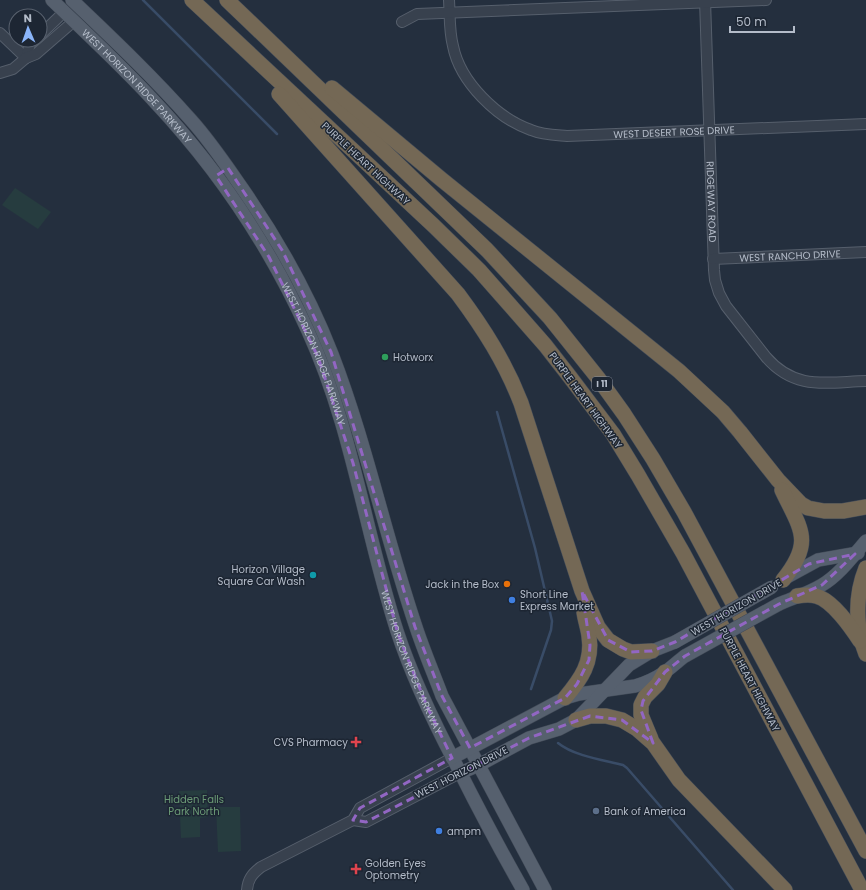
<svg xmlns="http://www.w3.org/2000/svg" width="866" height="890" viewBox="0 0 866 890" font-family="Poppins,sans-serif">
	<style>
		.green { fill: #263c3f }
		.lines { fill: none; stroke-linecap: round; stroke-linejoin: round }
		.stream { stroke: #394c67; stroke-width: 2.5 }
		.minor-casing { stroke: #565f6c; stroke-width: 12 }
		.major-casing { stroke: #414a57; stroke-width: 14 }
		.highway-casing { stroke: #434c59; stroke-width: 16 }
		.minor { stroke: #38414e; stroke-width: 10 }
		.major { stroke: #56606e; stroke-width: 13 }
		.highway { stroke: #746855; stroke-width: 15 }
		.major-bridge-casing { stroke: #414a57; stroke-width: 14; stroke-linecap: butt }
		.major-bridge { stroke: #56606e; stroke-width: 13 }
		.marked { fill: none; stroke: #9266c3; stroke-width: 3; stroke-dasharray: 8 5; stroke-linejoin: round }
		.leisure-dot { fill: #2e9e5b; stroke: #1d2633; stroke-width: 1.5 }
		.culture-dot { fill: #0f9aa8; stroke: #1d2633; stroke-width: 1.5 }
		.food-dot { fill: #e8710a; stroke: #1d2633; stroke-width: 1.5 }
		.shop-dot { fill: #3f7fe0; stroke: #1d2633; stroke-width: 1.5 }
		.health-dot { fill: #e0444e; stroke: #1d2633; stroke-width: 1.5 }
		.service-dot { fill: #5c6f8a; stroke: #1d2633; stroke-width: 1.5 }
		.labels { text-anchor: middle; stroke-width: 3; stroke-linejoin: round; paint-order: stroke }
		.shield { fill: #1d2633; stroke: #878f9c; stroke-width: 1 }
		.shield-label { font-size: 9px; font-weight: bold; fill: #b4bcc9 }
		.street-label { font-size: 10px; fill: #b4bcc9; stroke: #1d2633 }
		.poi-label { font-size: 10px; fill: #b4bcc9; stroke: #1d2633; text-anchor: start }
		.park-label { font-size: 10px; fill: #6b9a76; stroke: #1d2633 }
	</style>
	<rect width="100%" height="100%" fill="#242f3e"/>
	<g class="green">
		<polygon points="15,188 51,212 38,229 2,205"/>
		<polygon points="207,790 208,817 200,818 200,837 181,838 179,791"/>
		<polygon points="216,807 240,807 241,851 218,852"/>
	</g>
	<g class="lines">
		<g class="stream">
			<polyline points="143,0 277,134"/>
			<polyline points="497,412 535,548 552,621 551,630 531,689"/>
			<path d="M558,743c16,13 45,17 65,22l4,3 106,122"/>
		</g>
		<defs>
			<g id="minor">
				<path id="s1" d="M449,0c1,15 0,31 4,46 7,36 44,72 78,84 12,5 24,5 36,6l299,-12"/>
				<path id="s2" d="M705,0l9,270 1,10 4,13 7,13 40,51c29,34 61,25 100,24"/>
				<polyline points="402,22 417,14 766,0"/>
				<polyline points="0,33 26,58"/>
				<polyline points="40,35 64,12"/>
				<polyline points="26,58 30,44 34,40"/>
				<polyline points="0,73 13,69 26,58 36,54 74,21"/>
				<path id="s3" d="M713,259l153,-7"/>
				<polyline points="353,820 366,822 460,773"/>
				<path d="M247,890c1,-11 5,-16 14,-23l92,-47 7,-12 92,-50"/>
			</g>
			<g id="major">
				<path id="s4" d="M52,0c34,33 70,66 102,101 63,67 116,146 154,230 44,96 57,201 89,300 16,49 39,96 63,141 20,40 41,79 63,118"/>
				<path d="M72,0c41,39 82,78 119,120 19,21 35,45 51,68 36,52 67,107 90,166 34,88 53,181 83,270 8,25 18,48 27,72l103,194"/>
				<polyline points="785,578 818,560 858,553"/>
				<path d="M779,604c14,-6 30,-11 43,-19 17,-10 31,-29 44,-44"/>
				<path d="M452,758l113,-60 14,-4 56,-8c11,-3 21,-8 30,-14 7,-5 13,-11 20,-16"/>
				<polyline points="460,773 479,765 529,738 559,729 576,720 629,665 652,651 675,642"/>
			</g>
			<g id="highway">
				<polyline points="192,0 434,226 479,270 545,345 570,377 613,434 638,475 683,553 862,890"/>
				<polyline points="227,0 487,250 550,318 598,378 624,414 653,459 684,512 866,851"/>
				<polyline points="332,88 441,179 679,371 723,412 740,432 778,480 801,504 808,508 824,511 843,511 866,507"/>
				<path d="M279,94l179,200c26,35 47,68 63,109l61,188 16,36 10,13 15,9 8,3 21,-1"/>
				<path d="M782,490c19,40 32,51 1,90"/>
				<path d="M866,568c-11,27 -11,59 0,86"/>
				<path d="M797,596c6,-1 12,-2 19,0 16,4 35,31 44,45"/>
				<path d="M565,698c16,-19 28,-36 24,-62 -1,-8 -4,-16 -5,-24"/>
				<polyline points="576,720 590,716 606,716 622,720 637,729 653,743 679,780 785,890"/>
				<polyline points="651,739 641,715 641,705 645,697 658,684 665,672"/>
			</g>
		</defs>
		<use href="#minor" class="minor-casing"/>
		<use href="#major" class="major-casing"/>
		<use href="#highway" class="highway-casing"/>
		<use href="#minor" class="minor"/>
		<use href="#major" class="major"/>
		<use href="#highway" class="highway"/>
		<defs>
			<g id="major-bridge">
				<polyline points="675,642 772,587"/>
				<polyline points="685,656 779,604"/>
			</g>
		</defs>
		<use href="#major-bridge" class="major-bridge-casing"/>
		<use href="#major-bridge" class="major-bridge"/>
	</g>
	<path class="marked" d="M228,168l54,82 49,102 84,275 27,69 28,52 95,-50 12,-14 12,-24 1,-15 -8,-54 26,49 23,12 21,-1 23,-9 134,-78 46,-10 -33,31 -43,19 -94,52 -20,16 -22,29 -2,9 12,33 -31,-23 -32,-4 -61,22 -163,84 -13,-2 7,-12 92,-50 -26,-54 -28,-70 -45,-171 -35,-106 -49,-100 -53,-81z"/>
	<circle class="leisure-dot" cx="385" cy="357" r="4"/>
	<circle class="culture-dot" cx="313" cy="575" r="4"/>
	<circle class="food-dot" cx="507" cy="584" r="4"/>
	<g class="shop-dot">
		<circle cx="512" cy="600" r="4"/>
		<circle cx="439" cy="831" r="4"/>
	</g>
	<g class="health-dot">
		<path d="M354 736h4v4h4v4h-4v4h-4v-4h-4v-4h4z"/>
		<path d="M354 863h4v4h4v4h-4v4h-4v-4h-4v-4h4z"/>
	</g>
	<circle class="service-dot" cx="596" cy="811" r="4"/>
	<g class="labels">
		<rect class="shield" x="592" y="377" width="20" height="14" rx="3"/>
		<g class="shield-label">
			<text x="602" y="387">I 11</text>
		</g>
		<g class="street-label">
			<text dy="4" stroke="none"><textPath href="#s4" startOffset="121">WEST HORIZON RIDGE PARKWAY</textPath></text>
			<text dy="4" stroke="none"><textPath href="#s1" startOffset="309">WEST DESERT ROSE DRIVE</textPath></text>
			<text transform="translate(366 163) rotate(43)" y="4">PURPLE HEART HIGHWAY</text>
			<text dy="4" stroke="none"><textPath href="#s2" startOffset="202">RIDGEWAY ROAD</textPath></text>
			<text dy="4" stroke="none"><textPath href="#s3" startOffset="77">WEST RANCHO DRIVE</textPath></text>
			<text dy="4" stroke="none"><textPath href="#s4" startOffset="445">WEST HORIZON RIDGE PARKWAY</textPath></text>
			<text transform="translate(586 400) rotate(54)" y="4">PURPLE HEART HIGHWAY</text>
			<text transform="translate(736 607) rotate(-30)" y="4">WEST HORIZON DRIVE</text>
			<text dy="4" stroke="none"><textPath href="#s4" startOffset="769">WEST HORIZON RIDGE PARKWAY</textPath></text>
			<text transform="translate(750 679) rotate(62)" y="4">PURPLE HEART HIGHWAY</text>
			<text transform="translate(461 772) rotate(-27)" y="4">WEST HORIZON DRIVE</text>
		</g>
		<g class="poi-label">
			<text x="393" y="361">Hotworx</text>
			<text x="305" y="573" text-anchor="end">Horizon Village<tspan x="305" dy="12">Square Car Wash</tspan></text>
			<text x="499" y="588" text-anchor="end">Jack in the Box</text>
			<text x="520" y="598">Short Line<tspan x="520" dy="12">Express Market</tspan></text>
			<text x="348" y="746" text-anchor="end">CVS Pharmacy</text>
			<text x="604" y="815">Bank of America</text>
			<text x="447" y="835">ampm</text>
			<text x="365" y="867">Golden Eyes<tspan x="365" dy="12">Optometry</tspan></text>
		</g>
		<g class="park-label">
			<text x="194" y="803">Hidden Falls<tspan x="194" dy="12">Park North</tspan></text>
		</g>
	</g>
	<g transform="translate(28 28) rotate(358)"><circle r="19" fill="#1d2633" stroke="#59626f"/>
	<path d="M0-3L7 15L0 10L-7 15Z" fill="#8ab4f8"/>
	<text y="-6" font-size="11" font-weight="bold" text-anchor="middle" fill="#b4bcc9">N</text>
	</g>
	<path d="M730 26v6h64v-6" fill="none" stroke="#b4bcc9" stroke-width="2"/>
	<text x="736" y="26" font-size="12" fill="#b4bcc9" stroke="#1d2633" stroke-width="3" paint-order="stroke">50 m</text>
</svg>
